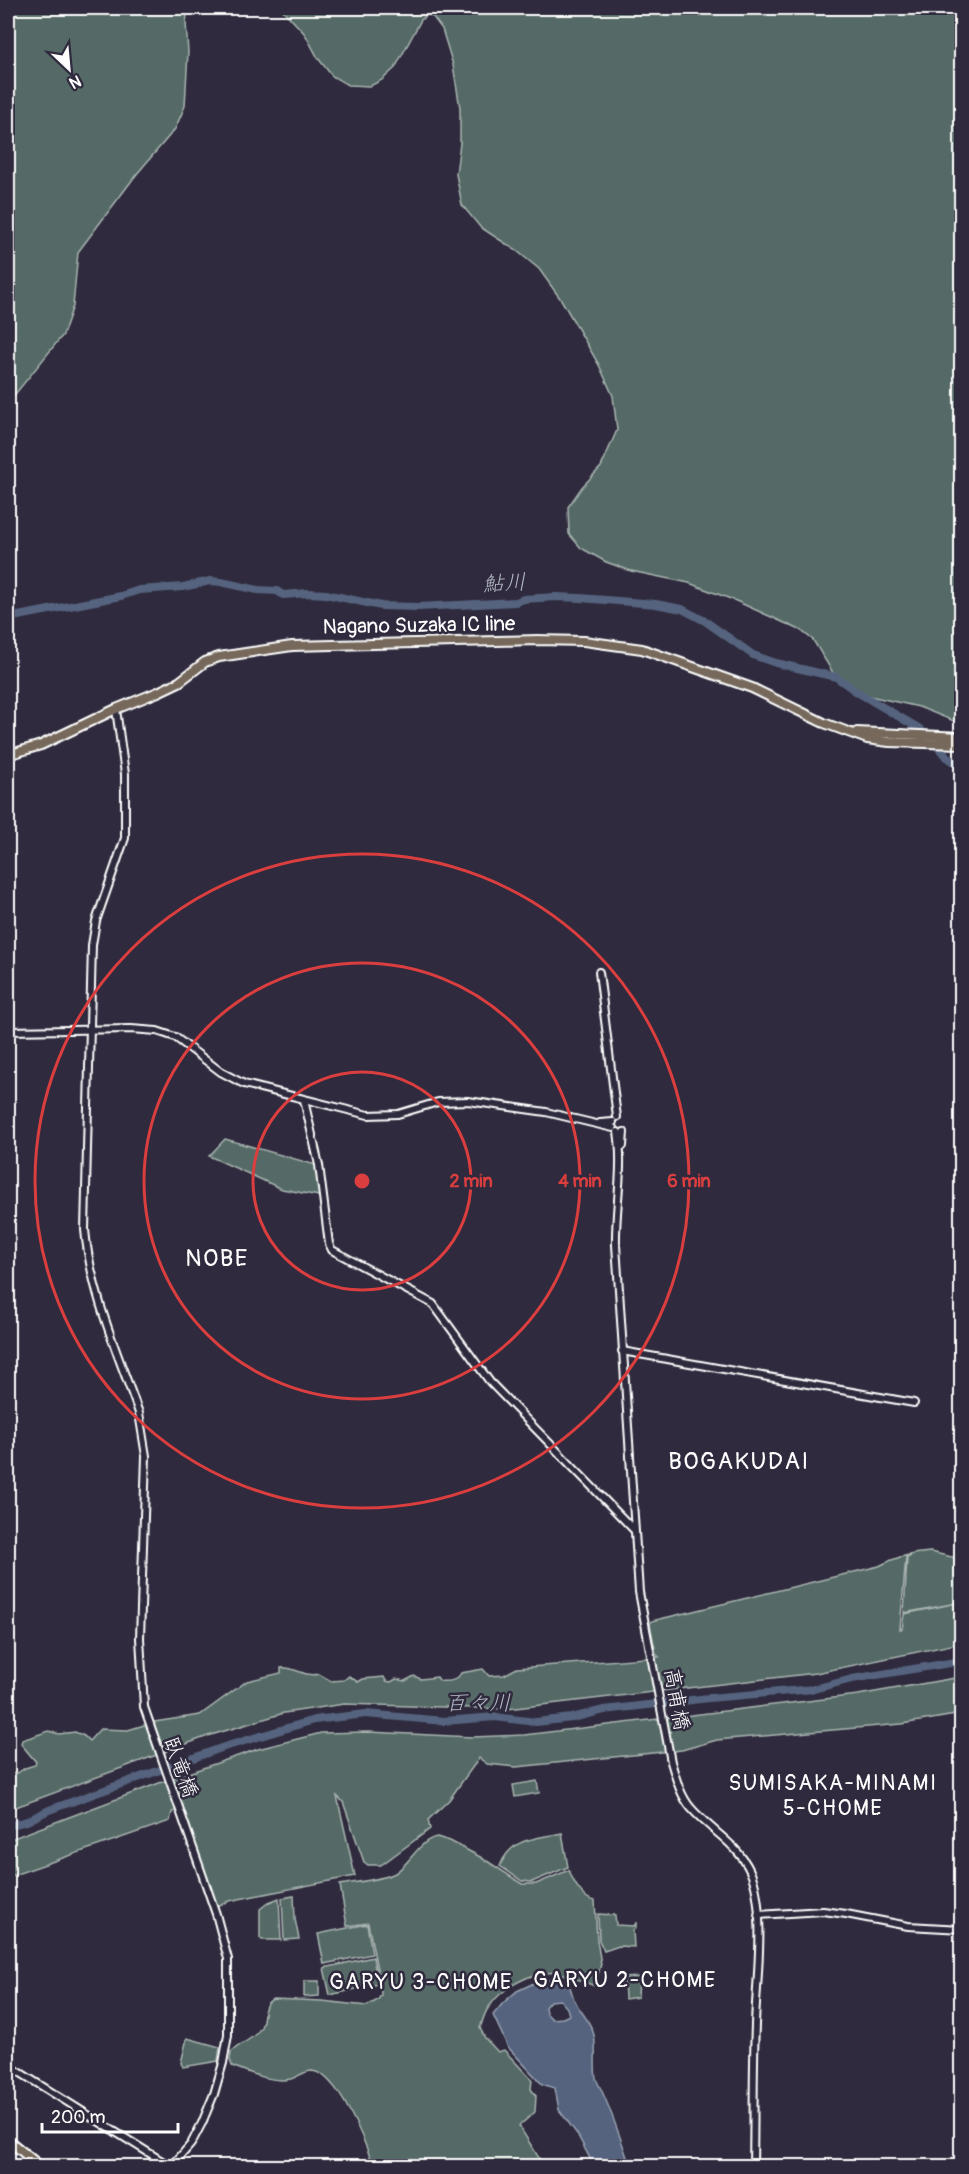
<svg xmlns="http://www.w3.org/2000/svg" width="969" height="2174" viewBox="0 0 969 2174" font-family="Pangolin,'Klee One',sans-serif">
	<style>
		.green { fill: #546b66; stroke: #aab5b2; stroke-width: 1.5; fill-rule: evenodd }
		.water { fill: #55647f; stroke: #99a2b2; stroke-width: 1.5; fill-rule: evenodd }
		.lines { fill: none; stroke-linecap: round; stroke-linejoin: round }
		.river { stroke: #55647f; stroke-width: 8 }
		.tertiary-casing { stroke: #fff; stroke-width: 10 }
		.primary-casing { stroke: #fff; stroke-width: 12 }
		.trunk-casing { stroke: #fff; stroke-width: 12 }
		.tertiary { stroke: #2f2a3d; stroke-width: 6 }
		.primary { stroke: #76695c; stroke-width: 8 }
		.trunk { stroke: #76695c; stroke-width: 8 }
		.ring { fill: none; stroke: #da3e3e; stroke-width: 3 }
		.labels { text-anchor: middle; stroke-width: 5; stroke-linejoin: round; paint-order: stroke }
		.street-label { font-size: 21px; fill: #fff; stroke: #2f2a3d }
		.water-label { font-size: 22px; font-style: italic; fill: #b2b9c5; stroke: #2f2a3d }
		.neighbourhood-label { font-size: 22px; letter-spacing: 1.5px; fill: #fff; stroke: #2f2a3d }
		.quarter-label { font-size: 24px; letter-spacing: 1.5px; fill: #fff; stroke: #2f2a3d }
		.centre { fill: #da3e3e; stroke: #2f2a3d; stroke-width: 3 }
		.ring-label { font-size: 18px; text-anchor: middle; font-weight: bold; fill: #da3e3e; stroke: #2f2a3d; stroke-width: 5; stroke-linejoin: round; paint-order: stroke }
	</style>
	<rect width="100%" height="100%" fill="#2f2a3d"/>
	<filter id="ink" filterUnits="userSpaceOnUse"><feTurbulence type="fractalNoise" baseFrequency=".0167" numOctaves="2"/><feDisplacementMap in="SourceGraphic" scale="12" xChannelSelector="R" yChannelSelector="G"/><feConvolveMatrix kernelMatrix="1 2 1 2 8 2 1 2 1" color-interpolation-filters="sRGB"/></filter>
	<g filter="url(#ink)">
		<g class="green">
			<polygon points="8,8 188,8 186,23 188,52 185,106 175,129 136,175 78,252 73,306 63,335 8,403"/>
			<polygon points="281,8 961,8 961,724 919,707 861,694 838,681 813,640 800,630 736,601 689,583 631,571 606,562 581,548 569,534 568,507 582,487 601,467 617,430 613,396 599,365 562,301 539,269 517,251 480,227 462,205 456,174 460,143 460,108 453,65 442,29 433,17 428,14 421,20 395,68 382,80 370,86 348,85 332,76 318,58 305,34"/>
			<polygon points="225,1139 316,1165 319,1196 282,1189 209,1156"/>
			<path d="M930,1552l31,7v84l-145,30 -309,36 -163,-5 -60,9 -76,23 -200,74v-38l8,2 9,-6 10,-3 1,-3 -15,-18 1,-4 27,-9 10,3 16,-2 9,4 5,5 11,-12 28,1 26,-8 46,-7 47,-34 34,-8v-5c12,-2 25,10 38,6l12,7 13,-1 5,-4 9,6 5,-3 21,-2 2,4 5,1 5,-3 9,2 9,-5 7,3 16,-2 3,4c8,1 17,0 21,-8l22,-4 6,7 15,-1 13,-7 142,-11 -3,-3 -6,-30 2,-3 227,-55c16,-9 33,-13 51,-14zM911,1556l-4,2 -3,55 53,-10 -53,11 -2,15h-2l6,-72z"/>
			<polygon points="961,1677 961,1714 902,1724 717,1740 682,1750 516,1767 487,1764 479,1758 449,1800 428,1820 430,1829 381,1865 368,1865 364,1862 343,1802 337,1796 355,1876 229,1901 217,1906 183,1809 172,1812 170,1821 8,1877 8,1840 162,1782 258,1749 321,1733 369,1732 472,1737 524,1735 858,1695"/>
			<polygon points="537,1781 539,1793 515,1797 513,1785"/>
			<path d="M562,1833l6,34 -36,15 -10,-1 -22,-15c11,-29 36,-27 62,-33z"/>
			<path d="M437,1837l13,4 34,18 38,25h14l33,-14c4,11 13,29 26,31l2,39 4,24 -6,22 -11,-4v-2c-9,2 -15,-6 -25,-7 -25,-3 -56,13 -70,34 -5,6 -6,14 -9,21l5,10 13,14 6,-2 28,30 -1,9 5,7 -1,16 -16,14 25,40h-171c-7,-22 -35,-93 -61,-95 -8,0 -14,6 -21,8 -20,4 -40,-6 -59,-13l-2,-6 1,-8c10,-10 23,-12 30,-25 5,-11 0,-22 12,-28l49,2 45,5 11,-6 3,-5 -1,-11 -12,-61 -21,3 -7,-41c15,-3 42,-5 55,-12 15,-9 24,-33 42,-36z"/>
			<polygon points="294,1896 295,1919 299,1939 284,1940 282,1898"/>
			<polygon points="279,1898 281,1940 262,1940 260,1938 260,1909 269,1902"/>
			<polygon points="598,1914 615,1915 616,1925 634,1926 636,1923 636,1927 633,1930 634,1947 619,1946 604,1951 599,1940"/>
			<polygon points="367,1924 372,1954 324,1964 318,1934"/>
			<polygon points="373,1957 378,1984 330,1995 324,1968"/>
			<polygon points="639,1977 638,1997 625,1999 624,1978"/>
			<polygon points="304,1981 319,1981 319,1996 304,1997"/>
			<polygon points="187,2038 220,2047 218,2061 183,2067 181,2063"/>
		</g>
		<path class="water" d="M554,1979c21,2 14,11 22,24 6,11 15,19 18,32 3,11 -1,39 3,46 14,27 23,56 33,85h-36l-17,-32 -18,-24 -4,-22 -13,-4 -34,-37 -15,-32 10,-12 14,-12 17,-8zM560,2000l7,8 2,7 -6,3 -11,1 -6,-6 -1,-6 5,-6z"/>
		<g class="lines">
			<g class="river">
				<polyline points="8,618 121,596 139,590 183,587 210,581 221,582 258,590 277,591 283,595 308,593 326,594 381,606 418,607 516,602 524,599 555,597 580,598 656,604 682,609 705,621 753,655 776,663 836,677 857,692 920,729 949,759 962,767"/>
				<polyline points="8,1826 27,1821 49,1810 224,1747 314,1720 366,1714 444,1721 495,1717 536,1722 572,1718 604,1710 709,1698 814,1689 852,1679 962,1661"/>
			</g>
			<defs>
				<g id="tertiary">
					<path d="M116,709l9,65v64l-29,83 -4,24 -7,285c6,64 33,124 54,183l7,43 -6,182 4,69 72,207 12,45v76l-5,28 -9,31 -12,29 -11,21 -19,22"/>
					<polyline points="599,972 617,1117"/>
					<polyline points="8,1031 131,1029 157,1031 175,1037 221,1072 244,1084 368,1115 398,1114 438,1102 468,1101 546,1112 613,1128"/>
					<polyline points="304,1100 319,1165 329,1244 332,1250 433,1304 490,1382 634,1530"/>
					<polyline points="600,1123 613,1122"/>
					<path d="M618,1132c6,37 -3,76 -2,113l23,347 32,170c5,16 9,33 20,46 19,22 46,35 59,63 17,38 6,111 5,154 -2,47 -1,94 -2,141"/>
					<polyline points="623,1146 624,1132"/>
					<polyline points="622,1351 914,1403"/>
					<polyline points="758,1915 823,1911 846,1914 908,1926 962,1929"/>
					<polyline points="8,2065 170,2166"/>
				</g>
				<g id="primary">
					<polyline points="857,732 962,737"/>
					<polyline points="8,755 41,745 116,709 158,692 179,682 205,662 219,657 292,646 537,640 584,641 642,649 752,688 824,723 867,739 889,742 962,744"/>
				</g>
				<polyline id="trunk" points="8,2140 40,2166"/>
			</defs>
			<use href="#tertiary" class="tertiary-casing"/>
			<use href="#primary" class="primary-casing"/>
			<use href="#trunk" class="trunk-casing"/>
			<use href="#tertiary" class="tertiary"/>
			<use href="#primary" class="primary"/>
			<use href="#trunk" class="trunk"/>
		</g>
	</g>
	<g class="ring">
		<circle cx="362" cy="1181" r="109"/>
		<circle cx="362" cy="1181" r="218"/>
		<circle cx="362" cy="1181" r="327"/>
	</g>
	<g class="labels">
		<g class="street-label">
			<text transform="translate(419 625) rotate(-1)" y="7">Nagano Suzaka IC line</text>
			<text transform="translate(677 1699) rotate(80)" y="7">高甫橋</text>
			<text transform="translate(181 1767) rotate(70)" y="7">臥竜橋</text>
		</g>
		<g class="water-label">
			<text transform="translate(504 582) rotate(-3)" y="8">鮎川</text>
			<text x="478" y="1710">百々川</text>
		</g>
		<g class="neighbourhood-label">
			<text x="833" y="1790">SUMISAKA-MINAMI<tspan x="833" dy="25">5-CHOME</tspan></text>
			<text x="625" y="1987">GARYU 2-CHOME</text>
			<text x="421" y="1989">GARYU 3-CHOME</text>
		</g>
		<g class="quarter-label">
			<text x="217" y="1266">NOBE</text>
			<text x="739" y="1469">BOGAKUDAI</text>
		</g>
	</g>
	<circle cx="362" cy="1181" r="9" class="centre"/>
	<g class="ring-label">
		<text x="471" y="1187">2 min</text>
		<text x="580" y="1187">4 min</text>
		<text x="689" y="1187">6 min</text>
	</g>
	<rect width="969" height="2174" fill="none" stroke="#2f2a3d" stroke-width="30"/>
	<rect x="15" y="15" width="939" height="2144" fill="none" stroke="#fff" stroke-width="2" filter="url(#ink)"/>
	<g transform="translate(69 69) rotate(154)" stroke="#2f2a3d" stroke-width="4.5" paint-order="stroke">
	<path d="M0-4.5L10 22L0 15L-10 22Z" fill="#ffffff"/>
	<text y="-9" font-size="16" font-weight="bold" text-anchor="middle" fill="#ffffff">N</text>
	</g>
	<path d="M42 2123v9h136v-9" fill="none" stroke="#ffffff" stroke-width="3"/>
	<text x="51" y="2123" font-size="18" fill="#ffffff" stroke="#2f2a3d" stroke-width="4.5" paint-order="stroke">200 m</text>
</svg>
